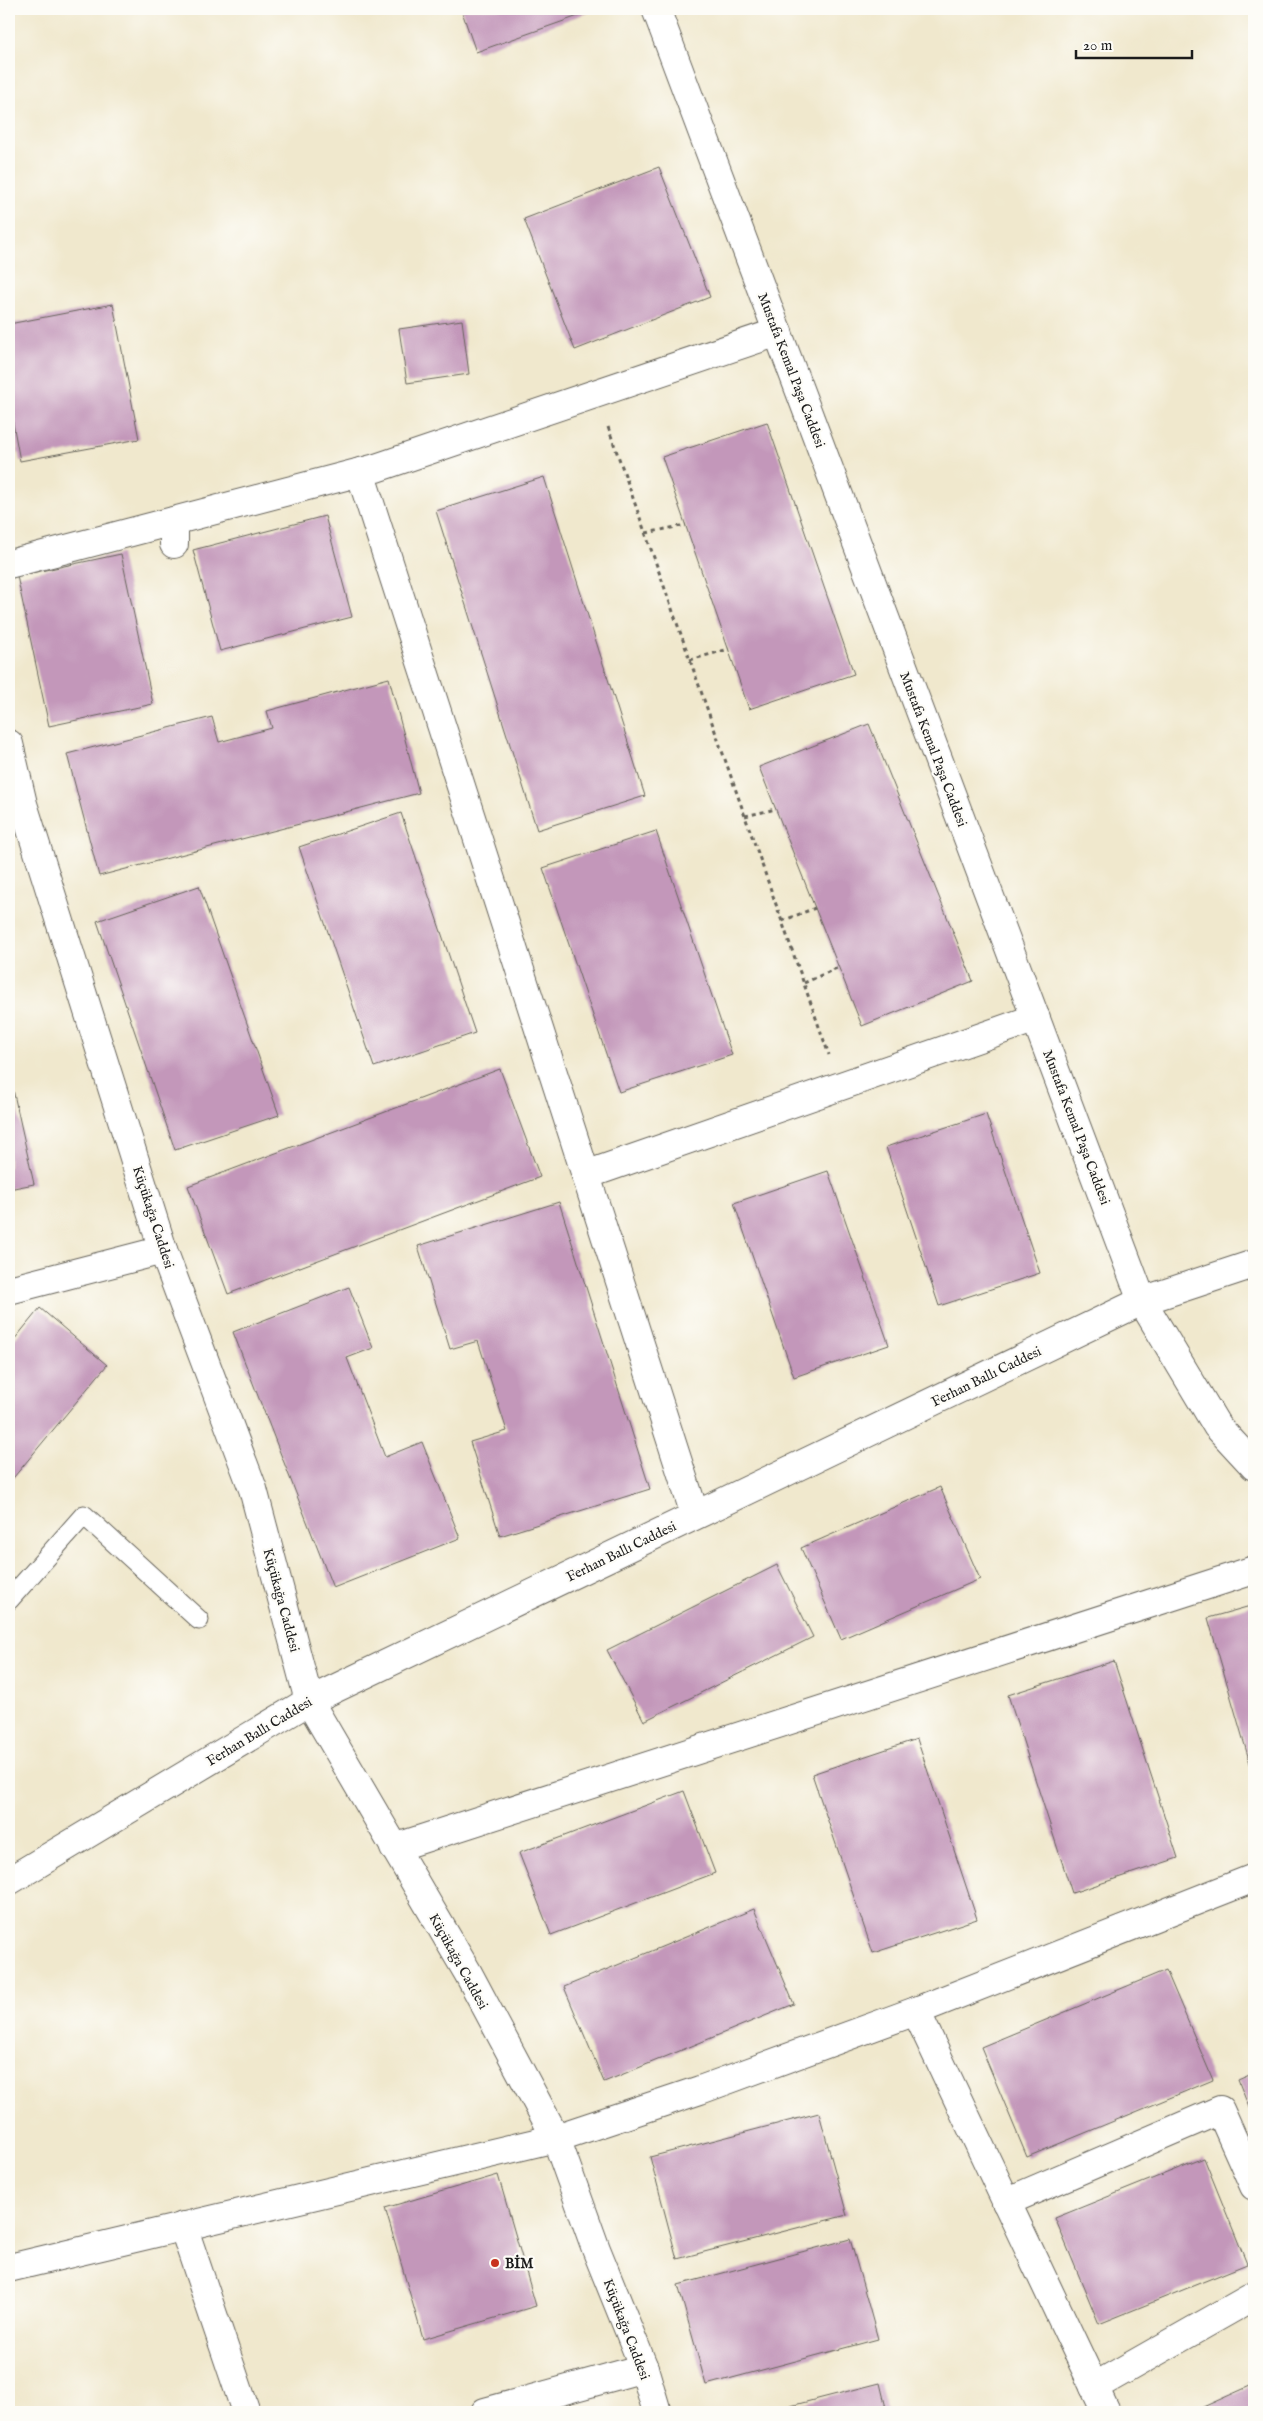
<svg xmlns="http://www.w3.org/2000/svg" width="1263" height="2421" viewBox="0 0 1263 2421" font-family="'IM FELL English',serif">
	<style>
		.building { fill: #c397ba }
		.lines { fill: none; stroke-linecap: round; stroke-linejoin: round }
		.service-casing { stroke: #66635a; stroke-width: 21 }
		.minor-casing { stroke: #66635a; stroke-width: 30 }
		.tertiary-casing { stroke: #66635a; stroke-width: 30 }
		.secondary-casing { stroke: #66635a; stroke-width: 30 }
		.path { stroke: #66635a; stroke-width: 3; stroke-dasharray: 4 4; stroke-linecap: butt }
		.service { stroke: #fff; stroke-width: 19 }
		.minor { stroke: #fff; stroke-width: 28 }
		.tertiary { stroke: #fff; stroke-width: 28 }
		.secondary { stroke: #fff; stroke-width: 28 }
		.poi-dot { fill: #c8321e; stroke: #fdfcf7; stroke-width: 2 }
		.labels { text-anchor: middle; stroke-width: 4.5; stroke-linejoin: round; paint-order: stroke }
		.street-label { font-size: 14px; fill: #1c1c1c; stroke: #fdfcf7 }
		.poi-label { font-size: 14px; font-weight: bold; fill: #1c1c1c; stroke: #fdfcf7; text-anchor: start }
	</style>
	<rect width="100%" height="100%" fill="#fdfcf7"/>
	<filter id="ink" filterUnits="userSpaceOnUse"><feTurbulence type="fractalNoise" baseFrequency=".02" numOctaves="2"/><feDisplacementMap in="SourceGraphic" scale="10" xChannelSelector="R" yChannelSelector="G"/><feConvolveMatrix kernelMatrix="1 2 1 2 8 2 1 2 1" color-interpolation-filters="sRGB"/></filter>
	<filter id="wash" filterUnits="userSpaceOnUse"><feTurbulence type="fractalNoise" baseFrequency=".0096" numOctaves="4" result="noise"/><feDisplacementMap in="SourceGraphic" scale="20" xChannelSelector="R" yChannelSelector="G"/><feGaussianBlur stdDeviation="1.12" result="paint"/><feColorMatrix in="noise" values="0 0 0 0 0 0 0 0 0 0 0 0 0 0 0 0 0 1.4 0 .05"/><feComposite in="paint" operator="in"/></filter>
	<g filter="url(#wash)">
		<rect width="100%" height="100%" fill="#f0e8cd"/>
		<g id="blocks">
			<g class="building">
				<polygon points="461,9 598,9 476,52"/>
				<polygon points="659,167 710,297 575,350 524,219"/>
				<polygon points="113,304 139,439 20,461 9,402 9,324"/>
				<polygon points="462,320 469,374 407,383 399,329"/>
				<polygon points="767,422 854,674 749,709 662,457"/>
				<polygon points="544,477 645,796 537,830 436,511"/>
				<polygon points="325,516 352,617 220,651 193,550"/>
				<polygon points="121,554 153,704 49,726 17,576"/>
				<polygon points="389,678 419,793 99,876 67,754 212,717 219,742 272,728 267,711"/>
				<polygon points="869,724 973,981 862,1026 759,767"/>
				<polygon points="401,813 475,1033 374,1067 299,847"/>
				<polygon points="656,831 732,1055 619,1092 543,868"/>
				<polygon points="199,886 279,1115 175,1150 97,921"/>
				<polygon points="500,1069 540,1177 228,1294 188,1186"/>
				<polygon points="10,1076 34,1184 9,1189 9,1077"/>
				<polygon points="986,1114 1040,1273 939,1306 886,1147"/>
				<polygon points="828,1171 889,1345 794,1377 734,1203"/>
				<polygon points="559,1202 650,1489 500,1536 470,1442 507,1431 478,1341 450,1349 418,1246"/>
				<polygon points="349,1287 373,1348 347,1358 385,1457 422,1442 460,1538 333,1588 233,1332"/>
				<polygon points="40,1308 107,1365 9,1483 9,1346"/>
				<polygon points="940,1487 980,1579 841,1639 801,1548"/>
				<polygon points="777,1565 813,1637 644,1721 607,1650"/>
				<polygon points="1254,1605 1254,1777 1208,1618"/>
				<polygon points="1114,1661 1178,1858 1072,1893 1008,1695"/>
				<polygon points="917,1739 977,1919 873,1953 812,1774"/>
				<polygon points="684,1791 715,1873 551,1935 519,1853"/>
				<polygon points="754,1909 794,2004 604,2082 564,1987"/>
				<polygon points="1166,1970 1213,2080 1027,2157 981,2047"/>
				<polygon points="1254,2073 1254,2120 1238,2080"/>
				<polygon points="819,2113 847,2215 677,2259 650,2157"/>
				<polygon points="1204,2158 1247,2264 1099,2324 1055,2218"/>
				<polygon points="498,2175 536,2306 423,2339 385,2208"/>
				<polygon points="850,2239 878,2339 706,2385 678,2285"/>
				<polygon points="880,2383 887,2412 767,2412"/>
				<polygon points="1250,2386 1254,2395 1254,2412 1192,2412"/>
			</g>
		</g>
	</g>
	<g filter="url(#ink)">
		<use href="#blocks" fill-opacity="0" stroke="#66635a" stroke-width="1"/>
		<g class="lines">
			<defs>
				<polyline id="service" points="9,1600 84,1515 199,1620"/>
				<g id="minor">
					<polyline points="360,472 695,1515"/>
					<polyline points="174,521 174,544"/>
					<polyline points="9,564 376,468 778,332"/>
					<polyline points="9,744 23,804 163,1250 253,1489 309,1701"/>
					<polyline points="586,1175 1036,1018"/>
					<polyline points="9,1290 163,1250"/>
					<polyline points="394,1848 1254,1570"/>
					<polyline points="916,2011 1106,2412"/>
					<polyline points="1006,2202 1220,2110 1254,2186"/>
					<polyline points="183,2226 246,2412"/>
					<polyline points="9,2268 556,2138 700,2090 916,2011 1254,1878"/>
					<polyline points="1094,2387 1254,2296"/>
					<polyline points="485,2412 644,2368"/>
				</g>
				<g id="tertiary">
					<polyline points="309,1701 468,1973 556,2138 596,2249 644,2368 657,2412"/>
					<polyline points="9,1881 309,1701 1142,1301 1254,1264"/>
				</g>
				<polyline id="secondary" points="656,9 1142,1301 1217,1426 1254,1466"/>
			</defs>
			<use href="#service" class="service-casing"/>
			<use href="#minor" class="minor-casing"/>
			<use href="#tertiary" class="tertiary-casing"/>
			<use href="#secondary" class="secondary-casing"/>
			<g class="path">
				<polyline points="608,427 829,1055"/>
				<polyline points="646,533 686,525"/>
				<polyline points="690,660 729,649"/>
				<polyline points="745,816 776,809"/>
				<polyline points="782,921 815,908"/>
				<polyline points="804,983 839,967"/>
			</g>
			<use href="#service" class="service"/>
			<use href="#minor" class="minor"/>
			<use href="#tertiary" class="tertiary"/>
			<use href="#secondary" class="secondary"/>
		</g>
	</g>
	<circle class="poi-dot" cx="495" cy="2263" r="5"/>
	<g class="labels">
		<g class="street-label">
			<text transform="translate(792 370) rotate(69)" y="5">Mustafa Kemal Paşa Caddesi</text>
			<text transform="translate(934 749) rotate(69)" y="5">Mustafa Kemal Paşa Caddesi</text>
			<text transform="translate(1077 1127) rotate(69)" y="5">Mustafa Kemal Paşa Caddesi</text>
			<text transform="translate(154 1217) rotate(72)" y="5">Küçükağa Caddesi</text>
			<text transform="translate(986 1376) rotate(-26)" y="5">Ferhan Ballı Caddesi</text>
			<text transform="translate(621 1551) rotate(-26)" y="5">Ferhan Ballı Caddesi</text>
			<text transform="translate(282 1600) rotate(75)" y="5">Küçükağa Caddesi</text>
			<text transform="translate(259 1731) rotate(-31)" y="5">Ferhan Ballı Caddesi</text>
			<text transform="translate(459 1961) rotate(61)" y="5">Küçükağa Caddesi</text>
			<text transform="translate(627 2329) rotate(69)" y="5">Küçükağa Caddesi</text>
		</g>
		<g class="poi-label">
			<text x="505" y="2268">BİM</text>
		</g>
	</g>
	<rect width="1263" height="2421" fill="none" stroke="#fdfcf7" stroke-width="30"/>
	<path d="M1076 50v8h116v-8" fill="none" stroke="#1c1c1c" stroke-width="2.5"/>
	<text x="1083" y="50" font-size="15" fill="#1c1c1c" stroke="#fdfcf7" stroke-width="4" paint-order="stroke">20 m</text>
</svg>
